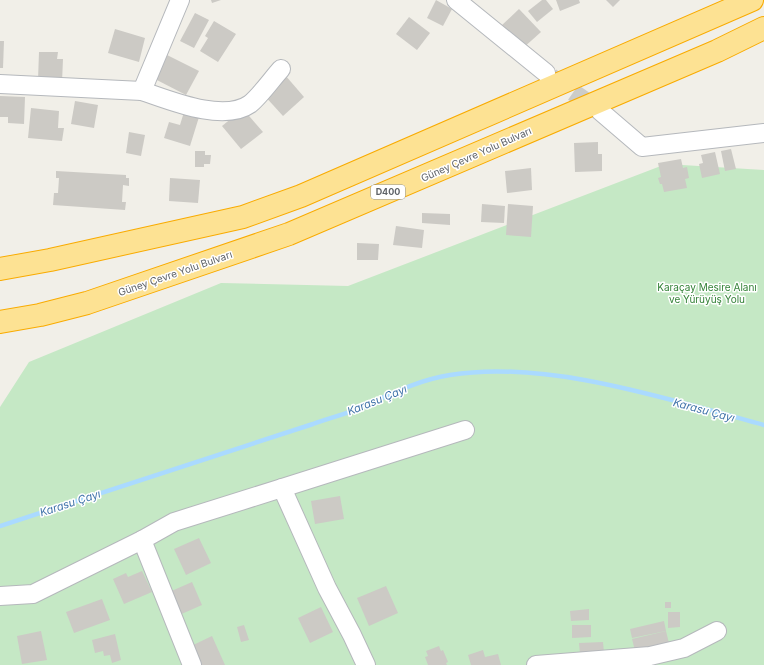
<svg xmlns="http://www.w3.org/2000/svg" width="764" height="665" viewBox="0 0 764 665" font-family="Inter,sans-serif">
	<style>
		.green { fill: #c5e8c5 }
		.lines { fill: none; stroke-linecap: round; stroke-linejoin: round }
		.stream { stroke: #aadaff; stroke-width: 4.5 }
		.building { fill: #cccac5 }
		.minor-tunnel { stroke: #ccccc8; stroke-width: 18; stroke-dasharray: 18 9; stroke-linecap: butt }
		.minor-casing { stroke: #b5b8bc; stroke-width: 20 }
		.highway-casing { stroke: #f9ab00; stroke-width: 24 }
		.minor { stroke: #fff; stroke-width: 18 }
		.highway { stroke: #fde293; stroke-width: 22 }
		.labels { text-anchor: middle; stroke-width: 3; stroke-linejoin: round; paint-order: stroke }
		.shield { fill: #fff; stroke: #8f9295; stroke-width: 1 }
		.shield-label { font-size: 9px; font-weight: bold; fill: #5f6368 }
		.street-label { font-size: 10px; fill: #5f6368; stroke: #fff }
		.park-label { font-size: 10px; fill: #348238; stroke: #fff }
		.water-label { font-size: 11px; font-style: italic; fill: #4174aa; stroke: #fff }
	</style>
	<rect width="100%" height="100%" fill="#f1efe8"/>
	<polygon class="green" points="666,164 764,170 764,665 0,665 0,407 29,362 221,283 348,286"/>
	<g class="lines">
		<path class="stream" d="M0,526l313,-102c16,-6 34,-10 49,-17 29,-13 56,-27 88,-32 97,-16 220,25 314,50"/>
	</g>
	<g class="building">
		<polygon points="211,0 221,0 212,3"/>
		<polygon points="436,0 452,9 443,26 427,18"/>
		<polygon points="542,0 546,0 553,9 537,22 528,11"/>
		<polygon points="556,0 579,0 580,3 560,11"/>
		<polygon points="606,0 620,0 613,7"/>
		<polygon points="519,9 541,32 522,49 501,26"/>
		<polygon points="195,13 209,20 194,48 180,41"/>
		<polygon points="409,17 430,33 417,50 396,34"/>
		<polygon points="214,21 236,34 218,62 200,51 208,38 205,36"/>
		<polygon points="115,29 145,38 139,62 108,53"/>
		<polygon points="0,41 4,41 3,68 0,68"/>
		<polygon points="39,52 58,52 57,59 63,59 62,82 38,80"/>
		<polygon points="165,54 199,71 186,95 153,78"/>
		<polygon points="285,75 304,97 283,116 263,94"/>
		<polygon points="0,96 25,97 24,124 8,123 8,117 0,117"/>
		<polygon points="75,101 98,105 94,128 71,124"/>
		<polygon points="31,108 59,111 58,128 64,128 62,141 28,138"/>
		<polygon points="243,109 263,132 241,149 222,126"/>
		<polygon points="184,112 199,117 190,146 164,138 169,122 180,125"/>
		<polygon points="129,132 145,135 141,156 126,153"/>
		<polygon points="598,142 598,154 602,154 602,171 575,172 574,143"/>
		<polygon points="731,149 736,169 725,171 721,151"/>
		<polygon points="195,151 205,151 205,155 211,155 210,164 204,164 204,167 195,167"/>
		<polygon points="715,152 720,174 702,178 699,164 703,163 701,155"/>
		<polygon points="681,159 683,168 687,167 689,178 685,179 687,188 664,192 662,184 660,184 658,178 661,177 658,163"/>
		<polygon points="531,168 532,190 507,193 505,171"/>
		<polygon points="56,171 126,175 126,178 129,178 129,186 123,185 122,202 126,202 125,210 53,205 54,193 58,193 59,178 56,178"/>
		<polygon points="170,178 200,180 198,203 169,201"/>
		<polygon points="482,204 505,206 504,223 481,222"/>
		<polygon points="508,204 533,206 531,237 506,235"/>
		<polygon points="422,213 450,214 450,225 422,223"/>
		<polygon points="396,226 424,230 422,248 393,245"/>
		<polygon points="357,243 379,244 378,260 357,260"/>
		<polygon points="340,496 344,519 315,524 311,501"/>
		<polygon points="199,538 211,563 186,575 174,549"/>
		<polygon points="142,571 152,592 124,604 113,579 126,573 128,577"/>
		<polygon points="192,582 202,605 177,616 167,593"/>
		<polygon points="386,586 398,613 369,626 357,598"/>
		<polygon points="102,599 110,620 74,633 66,612"/>
		<rect x="665" y="602" width="6" height="6"/>
		<polygon points="321,607 333,632 310,643 298,618"/>
		<polygon points="589,609 589,620 571,621 570,611"/>
		<polygon points="668,612 680,612 680,627 668,628"/>
		<polygon points="664,621 666,631 632,638 630,629"/>
		<polygon points="244,625 249,640 241,642 237,627"/>
		<polygon points="572,625 591,625 591,637 572,638"/>
		<polygon points="41,631 47,660 22,664 17,636"/>
		<polygon points="666,631 670,647 636,655 632,639"/>
		<polygon points="115,634 121,660 112,663 110,655 104,656 103,651 95,653 92,640"/>
		<polygon points="212,636 225,665 197,665 189,647"/>
		<polygon points="603,642 604,653 580,654 579,643"/>
		<polygon points="439,646 441,651 443,650 448,662 446,663 447,665 428,665 425,657 428,656 426,651"/>
		<polygon points="483,650 485,657 498,654 501,665 471,665 468,655"/>
	</g>
	<g class="lines">
		<polyline class="minor-tunnel" points="551,77 600,111"/>
		<defs>
			<g id="minor">
				<polyline points="456,0 546,73"/>
				<polyline points="0,84 142,91 180,0"/>
				<path d="M142,91c27,9 81,32 108,13 10,-8 22,-25 31,-35"/>
				<polyline points="600,111 642,147 764,133"/>
				<polyline points="0,596 33,594 142,540"/>
				<polyline points="192,665 142,540 174,522 282,488"/>
				<polyline points="366,665 352,635 327,588 282,488 465,430"/>
				<polyline points="536,665 650,656 684,648 717,631"/>
			</g>
			<g id="highway">
				<polyline points="0,269 50,260 243,217 301,196 752,0"/>
				<polyline points="0,322 40,315 87,303 289,234 717,51 764,28"/>
			</g>
		</defs>
		<use href="#minor" class="minor-casing"/>
		<use href="#highway" class="highway-casing"/>
		<use href="#minor" class="minor"/>
		<use href="#highway" class="highway"/>
	</g>
	<g class="labels">
		<rect class="shield" x="371" y="185" width="34" height="14" rx="3"/>
		<g class="shield-label">
			<text x="388" y="195">D400</text>
		</g>
		<g class="street-label">
			<text transform="translate(476 154) rotate(-24)" y="4">Güney Çevre Yolu Bulvarı</text>
			<text transform="translate(175 273) rotate(-19)" y="4">Güney Çevre Yolu Bulvarı</text>
		</g>
		<g class="park-label">
			<text x="707" y="291">Karaçay Mesire Alanı<tspan x="707" dy="12">ve Yürüyüş Yolu</tspan></text>
		</g>
		<g class="water-label">
			<text transform="translate(377 400) rotate(-22)" y="4">Karasu Çayı</text>
			<text transform="translate(704 410) rotate(15)" y="4">Karasu Çayı</text>
			<text transform="translate(70 503) rotate(-18)" y="4">Karasu Çayı</text>
		</g>
	</g>
</svg>
